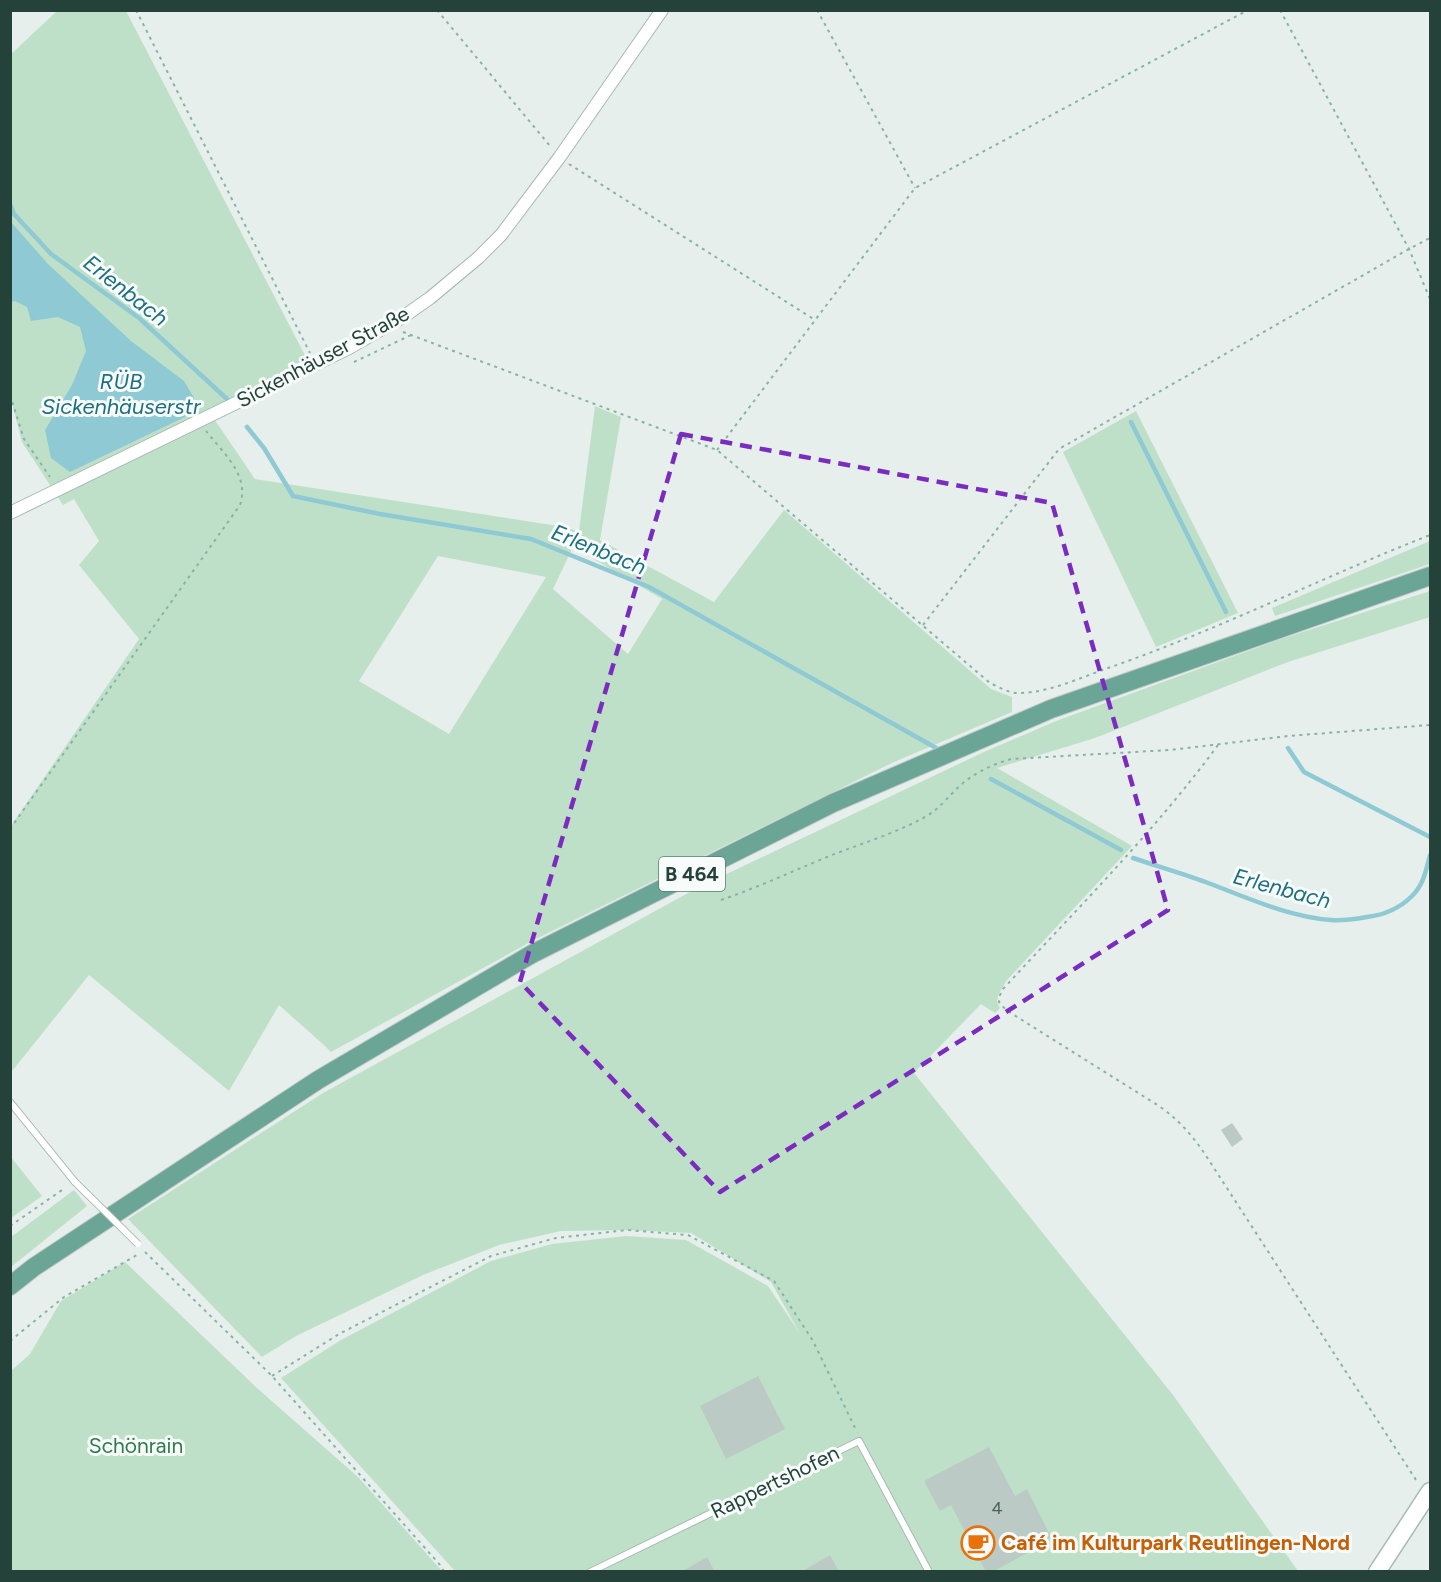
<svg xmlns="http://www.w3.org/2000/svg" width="1441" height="1582" viewBox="0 0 1441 1582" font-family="Figtree,sans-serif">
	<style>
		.green { fill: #bfe0c8; fill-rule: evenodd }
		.water { fill: #8ec9d4 }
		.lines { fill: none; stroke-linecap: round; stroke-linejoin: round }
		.stream { stroke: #8ec9d4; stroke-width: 4.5 }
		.building { fill: #bbcac4 }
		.lane-casing { stroke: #a8b8b2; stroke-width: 8 }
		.street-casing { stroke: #a8b8b2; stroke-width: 14 }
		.secondary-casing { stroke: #a4bbb3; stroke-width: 19 }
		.primary-casing { stroke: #c2cac8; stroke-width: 20 }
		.path { stroke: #86b3a5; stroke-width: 2; stroke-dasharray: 3 4.5; stroke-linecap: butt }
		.lane { stroke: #fff; stroke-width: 6 }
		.street { stroke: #fff; stroke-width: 12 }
		.secondary { stroke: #fff; stroke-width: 16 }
		.primary { stroke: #6aa596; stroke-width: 18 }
		.lane-bridge-casing { stroke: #a8b8b2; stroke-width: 8; stroke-linecap: butt }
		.lane-bridge { stroke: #fff; stroke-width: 6 }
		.marked { fill: none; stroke: #7b2cbf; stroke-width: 4.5; stroke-dasharray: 12 8; stroke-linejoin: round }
		.labels { text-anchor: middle; stroke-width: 6; stroke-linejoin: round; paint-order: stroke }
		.number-label { font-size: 18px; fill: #4a645c }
		.shield { fill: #f7fbf9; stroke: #637a73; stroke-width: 1.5 }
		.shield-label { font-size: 20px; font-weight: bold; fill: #24423a }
		.street-label { font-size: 21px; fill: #24423a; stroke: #f7fbf9 }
		.park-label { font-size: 21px; fill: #2d7a4b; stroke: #f7fbf9 }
		.food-label { font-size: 21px; font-weight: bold; fill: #c56008; stroke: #f7fbf9; text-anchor: start }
		.water-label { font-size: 22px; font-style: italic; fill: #1c6f80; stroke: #f7fbf9 }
	</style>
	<rect width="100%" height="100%" fill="#e6efeb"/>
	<g class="green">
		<path d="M57,11h69l183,352 -101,47 47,69 297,46 27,6 16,-125 26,11 -21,123 114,62 70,-92 207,179 21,8v15l-118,50 -362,179 -201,111 -6,-6 -46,-41 -50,86 -140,-116 -76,95 -3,-2 1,-242 128,-187 -60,-74 20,-24 -25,-42 -11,6 -41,-63 -11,-43 -1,-344zM573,547l89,52 -34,55 -75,-65zM438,556l108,21 -97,157 -90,-53z"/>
		<polygon points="1136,411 1238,613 1156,647 1063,452"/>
		<polygon points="1430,541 1430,564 1275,616 1272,608"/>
		<path d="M1430,591v26l-142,45 -193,76 -98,30 135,78 -125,134c-5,9 -14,19 -7,28l-5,5 -14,-9 -67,69 259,322 125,176h-846l2,-1 -173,-192 60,-38 150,-79 61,-17 74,-8 60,4 82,46 31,46 -28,-50 -80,-49 -62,-3 -68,1 -62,14 -76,30 -127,61 -34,21 -134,-138 195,-126 376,-206 285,-135 72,-31 222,-81z"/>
		<polygon points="10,1156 42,1196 11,1218 10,1218"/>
		<polygon points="74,1190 87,1206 11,1267 11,1237"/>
		<polygon points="125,1262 257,1388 358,1477 442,1571 11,1571 11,1371 30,1354 61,1301"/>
	</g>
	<polygon class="water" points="11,222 48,264 131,341 184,381 194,398 185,417 70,472 51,458 45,430 72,385 86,351 80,327 58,317 31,321 27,307 15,301 11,302"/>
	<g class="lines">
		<g class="stream">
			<polyline points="10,204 14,214 51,254 139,318 227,399"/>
			<polyline points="1131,422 1226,612"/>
			<polyline points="247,427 264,448 293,496 380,514 531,539 649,587 938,749"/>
			<polyline points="1288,748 1304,772 1430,837"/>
			<polyline points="991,779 1121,850"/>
			<path d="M1133,858c24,8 47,15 70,23 40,15 85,36 128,39 12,1 24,-1 36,-3 17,-2 33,-9 45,-21 12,-12 14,-26 18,-41"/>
		</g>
	</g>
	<g class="building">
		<polygon points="1232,1123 1243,1139 1232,1147 1221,1130"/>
		<polygon points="758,1376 785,1429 726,1459 700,1406"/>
		<polygon points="989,1447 1015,1496 1027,1489 1051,1537 1027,1549 1029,1552 992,1572 986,1572 951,1505 940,1511 924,1481"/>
		<polygon points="830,1555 839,1572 801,1572"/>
		<polygon points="707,1557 715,1572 681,1572"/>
	</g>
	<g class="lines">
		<defs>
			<g id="lane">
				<polyline points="10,1102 75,1182"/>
				<polyline points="590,1572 859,1441 929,1572"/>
			</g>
			<polyline id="street" points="10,513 349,348 403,317 430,298 478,258 501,235 559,158 662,10"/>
			<polyline id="secondary" points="1377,1572 1430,1491"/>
			<polyline id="primary" points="10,1286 34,1267 318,1080 532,954 833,803 1051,709 1430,576"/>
		</defs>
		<use href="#lane" class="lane-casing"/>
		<use href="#street" class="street-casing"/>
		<use href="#secondary" class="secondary-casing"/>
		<use href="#primary" class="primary-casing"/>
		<g class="path">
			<polyline points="136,10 310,353"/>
			<polyline points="437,10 550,146"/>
			<polyline points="817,10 915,188"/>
			<polyline points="1280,10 1409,249 1430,299"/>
			<polyline points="569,164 815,320"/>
			<path d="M403,332l314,118 273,233c7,3 17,9 25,10 33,1 66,-16 96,-26 109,-38 212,-90 319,-132"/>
			<polyline points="354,362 411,335"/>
			<polyline points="10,395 24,439 50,477"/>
			<polyline points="717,450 915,188 1248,10"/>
			<polyline points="923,625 1059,449 1409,249 1430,238"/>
			<path d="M1218,745c-64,87 -141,164 -215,244l-3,6 -1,7 7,8 153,96c23,16 38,35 53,59l206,318"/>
			<path d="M10,829l230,-324c10,-30 -17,-52 -34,-74"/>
			<path d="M721,900c38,-13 74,-30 111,-45 31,-12 64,-22 93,-38 15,-8 25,-23 38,-34 14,-11 30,-19 48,-24l159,-9 118,-14 142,-11"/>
			<polyline points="10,1226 65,1188"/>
			<polyline points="145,1252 272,1376 441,1566 444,1572"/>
			<polyline points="10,1341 64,1297 137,1255"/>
			<polyline points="272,1376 339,1334 491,1256 556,1238 627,1230 688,1235 774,1281 813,1341 857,1432"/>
		</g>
		<use href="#lane" class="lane"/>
		<use href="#street" class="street"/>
		<use href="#secondary" class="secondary"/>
		<use href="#primary" class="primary"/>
		<defs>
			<polyline id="lane-bridge" points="75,1182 138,1244"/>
		</defs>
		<use href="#lane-bridge" class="lane-bridge-casing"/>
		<use href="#lane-bridge" class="lane-bridge"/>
	</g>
	<path class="marked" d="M681,434l371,69 116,407 -448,282 -200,-210z"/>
	<defs>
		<symbol id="cafe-ring" viewBox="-11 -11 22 22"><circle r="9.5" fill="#f7fbf9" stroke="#e8710a" stroke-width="1.5"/><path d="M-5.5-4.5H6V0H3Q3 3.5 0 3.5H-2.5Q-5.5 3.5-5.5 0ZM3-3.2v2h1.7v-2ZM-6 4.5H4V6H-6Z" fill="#e8710a"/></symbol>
	</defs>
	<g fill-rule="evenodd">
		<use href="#cafe-ring" x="959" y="1524" width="38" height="38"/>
	</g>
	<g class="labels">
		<g class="number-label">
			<text x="997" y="1514">4</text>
		</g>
		<rect class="shield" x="659" y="857" width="66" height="34" rx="4.5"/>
		<g class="shield-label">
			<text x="692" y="881">B 464</text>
		</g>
		<g class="street-label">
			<text transform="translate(323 357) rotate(-28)" y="7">Sickenhäuser Straße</text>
			<text transform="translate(775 1482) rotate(-26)" y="7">Rappertshofen</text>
		</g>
		<g class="park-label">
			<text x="136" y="1453">Schönrain</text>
		</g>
		<g class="food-label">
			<text x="1001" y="1550">Café im Kulturpark Reutlingen-Nord</text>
		</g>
		<g class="water-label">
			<text transform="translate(126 290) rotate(38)" y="8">Erlenbach</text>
			<text x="121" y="389">RÜB<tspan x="121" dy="25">Sickenhäuserstr</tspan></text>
			<text transform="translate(599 549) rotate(22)" y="8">Erlenbach</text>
			<text transform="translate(1282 888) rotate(15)" y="8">Erlenbach</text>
		</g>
	</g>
	<rect width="1441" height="1582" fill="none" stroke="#24423a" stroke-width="24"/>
</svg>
